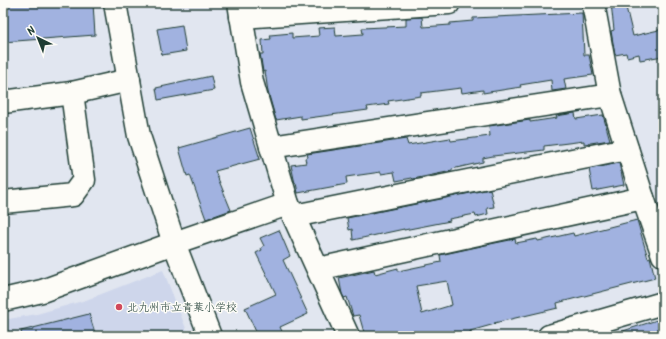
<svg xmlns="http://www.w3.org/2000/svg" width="666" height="339" viewBox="0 0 666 339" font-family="Kalam,'Klee One',sans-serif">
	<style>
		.built { fill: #ced6eb }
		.building { fill: #a1b2e0; stroke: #1f3d34; fill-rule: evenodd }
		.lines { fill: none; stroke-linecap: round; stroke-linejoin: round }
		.minor-casing { stroke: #1f3d34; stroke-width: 25 }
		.minor { stroke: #fdfcf7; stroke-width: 22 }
		.poi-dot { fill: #d1495b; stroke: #fdfcf7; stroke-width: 1.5 }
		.labels { text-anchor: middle; stroke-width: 3; stroke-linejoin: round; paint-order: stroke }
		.poi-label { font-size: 11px; fill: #1f3d34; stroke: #fdfcf7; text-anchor: start }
	</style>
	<rect width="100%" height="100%" fill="#e1e6f0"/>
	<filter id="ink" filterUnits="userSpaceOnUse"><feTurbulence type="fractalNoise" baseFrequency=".025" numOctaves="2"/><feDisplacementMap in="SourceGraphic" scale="8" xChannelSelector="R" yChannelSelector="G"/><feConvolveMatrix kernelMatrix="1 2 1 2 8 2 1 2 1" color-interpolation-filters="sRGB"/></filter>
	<g filter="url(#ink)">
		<polygon class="built" points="163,270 189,336 3,336 3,320 37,314 86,300"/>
		<g class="building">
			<polygon points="3,3 93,3 95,35 3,42"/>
			<polygon points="611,3 625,3 633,36 663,29 663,56 640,60 639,54 627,57 626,53 615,55 611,31 614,30"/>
			<polygon points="582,13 584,55 589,55 593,75 564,79 566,89 552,91 551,80 520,85 521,87 483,93 483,90 462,93 461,88 421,93 421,96 388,101 389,104 367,107 368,110 301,119 301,116 276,120 268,92 265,71 263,72 261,59 260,54 263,54 262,40 271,39 270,35 292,33 292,38 319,36 318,28 335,27 336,36 363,34 362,28 406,26 406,18 422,17 423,27 450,25 450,23 473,21 473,18"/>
			<polygon points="182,25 186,51 162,55 157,29"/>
			<polygon points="211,76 214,90 158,100 156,88"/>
			<polygon points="575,113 576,119 603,115 610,140 584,144 584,141 544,146 544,150 493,156 483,158 483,162 452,169 452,171 413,179 412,178 396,181 394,172 381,174 381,172 346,177 347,184 298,193 296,183 295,183 294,179 291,165 306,163 305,158 308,157 307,154 406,139 408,145 450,138 451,141 490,136 489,126 530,120 530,122 557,118 556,116"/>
			<polygon points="250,128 260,159 215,171 231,210 206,219 190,175 187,176 179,148"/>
			<polygon points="619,163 624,185 593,191 589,169"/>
			<polygon points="490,189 494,207 487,208 488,214 476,217 475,214 449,219 450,221 404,230 404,229 353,240 352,229 349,230 347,218"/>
			<path d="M637,220l11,38 2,-1 5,21 -98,25 1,5 -64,15 1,1 -25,7 1,5h-38l-1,-4 -17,4h-50l-6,-21 -6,1 -6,-19 -3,1 -2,-4 -3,-16 35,-8 1,4 23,-6v3l43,-9 -1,-7 55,-12 20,-4 1,4 21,-4 1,2 35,-8 1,3zM447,281l5,24 -30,9 -6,-28z"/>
			<polygon points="279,230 290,256 283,260 308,314 280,327 284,336 258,336 245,308 276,294 256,253 262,250 261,248 264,246 260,238"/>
			<polygon points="89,314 96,336 22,336 21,331"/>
			<polygon points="663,318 663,336 617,336 617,333"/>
		</g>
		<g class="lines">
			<defs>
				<g id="minor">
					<polyline points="115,3 139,136 174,243 210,336"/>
					<polyline points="239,3 252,82 288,204 348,336"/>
					<polyline points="593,3 610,95 643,198 663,255"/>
					<polyline points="241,17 449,3"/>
					<polyline points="3,102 72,93 129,80"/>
					<polyline points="271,147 610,95"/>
					<polyline points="3,202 73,195 84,180 72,93"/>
					<polyline points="294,216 627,149"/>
					<polyline points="318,269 643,198"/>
					<polyline points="3,300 42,291 174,243 288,204"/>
					<polyline points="549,336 663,303"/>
				</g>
			</defs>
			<use href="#minor" class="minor-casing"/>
			<use href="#minor" class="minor"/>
		</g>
	</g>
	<circle class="poi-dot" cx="119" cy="307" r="4"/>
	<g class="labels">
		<g class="poi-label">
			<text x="127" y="311">北九州市立青葉小学校</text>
		</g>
	</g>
	<rect width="666" height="339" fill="none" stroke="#fdfcf7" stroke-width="16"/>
	<rect x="8" y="8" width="650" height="323" fill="none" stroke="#1f3d34" stroke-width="1.5" filter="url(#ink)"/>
	<g transform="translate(38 38) rotate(317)" stroke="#fdfcf7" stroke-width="3" paint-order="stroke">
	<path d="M0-3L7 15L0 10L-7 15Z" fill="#1f3d34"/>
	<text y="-6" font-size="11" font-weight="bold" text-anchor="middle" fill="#1f3d34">N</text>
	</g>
</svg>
